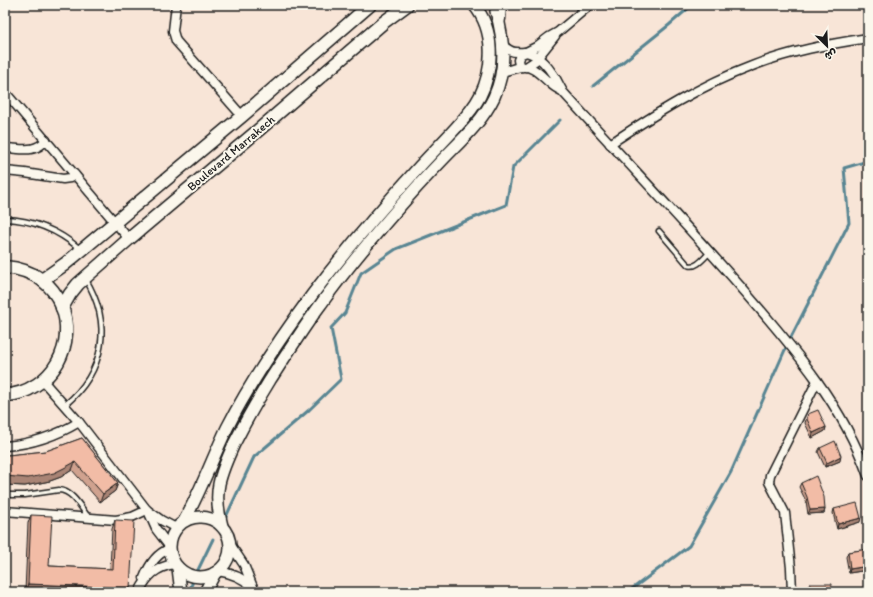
<svg xmlns="http://www.w3.org/2000/svg" width="873" height="597" viewBox="0 0 873 597" font-family="Itim,'Playpen Sans Arabic',sans-serif">
	<style>
		.lines { fill: none; stroke-linecap: round; stroke-linejoin: round }
		.stream { stroke: #588592; stroke-width: 3 }
		.service-casing { stroke: #1c1c1c; stroke-width: 7 }
		.minor-casing { stroke: #1c1c1c; stroke-width: 11 }
		.tertiary-casing { stroke: #1c1c1c; stroke-width: 14 }
		.secondary-casing { stroke: #1c1c1c; stroke-width: 15 }
		.service { stroke: #fbf7ec; stroke-width: 4 }
		.minor { stroke: #fbf7ec; stroke-width: 8 }
		.tertiary { stroke: #fbf7ec; stroke-width: 11 }
		.secondary { stroke: #fbf7ec; stroke-width: 12 }
		.wall { fill: #d0a28f; stroke: #1c1c1c }
		.shaded-wall { fill: #a98474; stroke: #1c1c1c }
		.building { fill: #f2bca6; stroke: #1c1c1c }
		.labels { text-anchor: middle; stroke-width: 4; stroke-linejoin: round; paint-order: stroke }
		.street-label { font-size: 12px; fill: #1c1c1c; stroke: #fbf7ec }
	</style>
	<rect width="100%" height="100%" fill="#f8e5d7"/>
	<filter id="ink" filterUnits="userSpaceOnUse"><feTurbulence type="fractalNoise" baseFrequency=".025" numOctaves="2"/><feDisplacementMap in="SourceGraphic" scale="8" xChannelSelector="R" yChannelSelector="G"/><feConvolveMatrix kernelMatrix="1 2 1 2 8 2 1 2 1" color-interpolation-filters="sRGB"/></filter>
	<g filter="url(#ink)">
		<g class="lines">
			<g class="stream">
				<polyline points="593,86 669,25 692,5"/>
				<polyline points="224,521 254,457 309,410 341,379 331,328 345,313 361,273 396,249 506,205 513,167 560,120"/>
				<polyline points="196,574 213,539"/>
				<polyline points="189,592 193,581"/>
				<polyline points="628,592 689,546 731,472 788,343 849,223 844,168 868,161"/>
			</g>
			<defs>
				<g id="service">
					<path d="M5,219c29,1 53,11 75,30"/>
					<path d="M659,231l29,34c8,4 16,-7 22,-13"/>
					<path d="M65,405c40,-34 48,-81 20,-127"/>
					<path d="M5,495h20l34,-5c14,1 22,18 30,28"/>
				</g>
				<g id="minor">
					<polyline points="176,5 173,31 176,41 242,116"/>
					<path d="M503,45c3,3 8,7 13,7 5,1 9,-1 13,1 14,4 27,24 33,37"/>
					<polyline points="522,67 519,65 518,60 520,55 536,47 549,37 558,32 590,5"/>
					<polyline points="526,67 535,61 555,36"/>
					<path d="M502,72c7,-2 13,-4 19,-5 13,-2 21,10 30,17 3,3 7,5 11,7 59,65 120,129 178,195 50,58 102,116 128,190"/>
					<polyline points="5,92 129,239"/>
					<path d="M610,144c45,-30 91,-59 142,-78 38,-15 77,-22 116,-28"/>
					<path d="M5,148c15,0 30,6 41,-8"/>
					<polyline points="5,171 25,173 63,179 70,178 75,175"/>
					<polyline points="43,381 79,422 147,510 161,520 176,528"/>
					<path d="M5,446c27,-2 51,-10 74,-24"/>
					<polyline points="5,511 116,520 132,517 147,510"/>
					<polyline points="148,511 156,529 169,546"/>
					<polyline points="230,544 244,565 255,592"/>
					<path d="M218,571c14,2 25,7 35,16"/>
					<path d="M144,578c5,-13 12,-24 25,-29"/>
					<path d="M139,592c8,-16 17,-25 35,-28"/>
					<polyline points="792,592 791,568 785,513 769,482 770,475 817,381"/>
				</g>
				<g id="tertiary">
					<circle cx="200" cy="547" r="30"/>
					<path d="M184,521c17,-30 28,-62 43,-93 24,-47 54,-91 85,-133 34,-45 70,-87 108,-129 10,-11 21,-22 32,-34 10,-11 21,-22 28,-36 14,-28 15,-66 -6,-91"/>
					<path d="M222,526c-4,-14 -6,-27 -3,-42 3,-14 9,-27 15,-40 11,-22 23,-43 36,-64 17,-26 33,-52 51,-76 29,-41 62,-79 95,-116 12,-13 24,-26 36,-38 16,-16 32,-32 42,-53 13,-28 10,-57 2,-86"/>
					<polyline points="178,568 181,592"/>
					<polyline points="205,592 215,573"/>
				</g>
				<g id="secondary">
					<polyline points="499,19 500,5"/>
					<path d="M5,267c13,1 26,5 37,13 35,27 31,82 -6,105 -9,6 -19,10 -31,10"/>
					<polyline points="42,280 65,264 242,116 370,5"/>
					<polyline points="62,308 70,294 78,284 129,239 255,133 384,22 407,5"/>
				</g>
			</defs>
			<use href="#service" class="service-casing"/>
			<use href="#minor" class="minor-casing"/>
			<use href="#tertiary" class="tertiary-casing"/>
			<use href="#secondary" class="secondary-casing"/>
			<use href="#service" class="service"/>
			<use href="#minor" class="minor"/>
			<use href="#tertiary" class="tertiary"/>
			<use href="#secondary" class="secondary"/>
		</g>
		<g class="wall">
			<polygon points="808,414 826,427 825,431 812,438 805,423"/>
			<polygon points="82,438 118,483 115,491 100,502 72,470 61,477 50,481 25,486 5,485 5,454 8,455 46,451"/>
			<polygon points="820,448 840,461 825,467 818,452"/>
			<polygon points="801,483 825,509 824,513 808,514 806,501 799,487"/>
			<polygon points="834,509 860,522 837,529 833,513"/>
			<polygon points="31,515 49,566 110,569 112,529 115,520 130,588 25,592 28,523"/>
			<polygon points="868,549 868,570 849,573 846,557 848,552"/>
			<polygon points="809,584 831,592 807,592 807,588"/>
		</g>
		<g class="shaded-wall">
			<polygon points="826,427 825,431 812,438 813,433"/>
			<polygon points="841,456 840,461 825,467 827,463"/>
			<polygon points="75,462 72,470 61,477 50,481 25,486 5,485 5,476"/>
			<polygon points="118,483 115,491 100,502 103,494"/>
			<polygon points="825,509 824,513 808,514 810,510"/>
			<polygon points="861,518 860,522 837,529 838,524"/>
			<polygon points="868,566 868,570 849,573 850,569"/>
			<polygon points="28,584 130,588 129,592 25,592"/>
		</g>
		<g class="building">
			<polygon points="818,410 826,427 813,433 807,419 808,414"/>
			<polygon points="82,438 118,483 103,494 75,462 64,468 54,473 28,478 5,476 5,454 8,455 46,451"/>
			<polygon points="835,441 841,456 827,463 820,448"/>
			<polygon points="816,476 824,497 825,509 810,510 807,497 801,483"/>
			<polygon points="857,503 861,518 838,524 834,509"/>
			<polygon points="31,515 52,516 49,566 113,569 115,520 134,521 130,588 28,584"/>
			<polygon points="868,549 868,566 850,569 848,552"/>
			<polygon points="809,584 832,584 831,592 808,592"/>
		</g>
	</g>
	<g class="labels">
		<g class="street-label">
			<text transform="translate(231 153) rotate(-40)" y="4">Boulevard Marrakech</text>
		</g>
	</g>
	<rect width="873" height="597" fill="none" stroke="#fbf7ec" stroke-width="20"/>
	<rect x="10" y="10" width="853" height="577" fill="none" stroke="#1c1c1c" stroke-width="1.5" filter="url(#ink)"/>
	<g transform="translate(827 46) rotate(156)" stroke="#fbf7ec" stroke-width="3" paint-order="stroke">
	<path d="M0-3L7 15L0 10L-7 15Z" fill="#1c1c1c"/>
	<text y="-6" font-size="11" font-weight="bold" text-anchor="middle" fill="#1c1c1c">ش</text>
	</g>
</svg>
